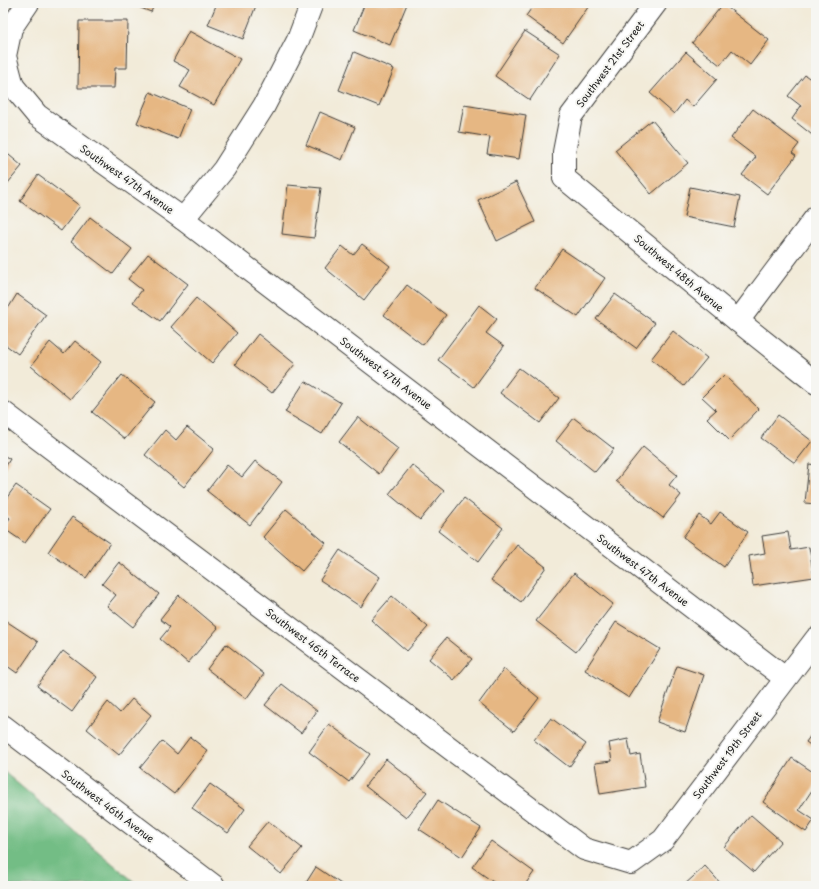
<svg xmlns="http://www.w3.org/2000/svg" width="819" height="889" viewBox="0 0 819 889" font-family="'Playpen Sans',sans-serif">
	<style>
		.forest { fill: #73bd85; stroke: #486c50 }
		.building { fill: #e6b783 }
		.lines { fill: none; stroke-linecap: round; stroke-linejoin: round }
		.minor-casing { stroke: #3c3b38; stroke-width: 24 }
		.minor { stroke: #fff; stroke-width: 22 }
		.labels { text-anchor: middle; stroke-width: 4; stroke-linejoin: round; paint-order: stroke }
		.street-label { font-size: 10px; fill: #1c1c1c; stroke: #f6f6f2 }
	</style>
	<rect width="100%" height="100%" fill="#f6f6f2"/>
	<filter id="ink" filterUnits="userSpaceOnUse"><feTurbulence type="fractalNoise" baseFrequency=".025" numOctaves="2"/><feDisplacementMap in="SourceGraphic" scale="8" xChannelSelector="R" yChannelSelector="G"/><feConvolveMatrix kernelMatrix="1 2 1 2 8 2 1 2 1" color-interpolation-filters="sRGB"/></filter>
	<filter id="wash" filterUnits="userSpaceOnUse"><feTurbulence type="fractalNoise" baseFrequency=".012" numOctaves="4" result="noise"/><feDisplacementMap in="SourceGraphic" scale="16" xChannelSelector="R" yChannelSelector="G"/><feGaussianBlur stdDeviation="0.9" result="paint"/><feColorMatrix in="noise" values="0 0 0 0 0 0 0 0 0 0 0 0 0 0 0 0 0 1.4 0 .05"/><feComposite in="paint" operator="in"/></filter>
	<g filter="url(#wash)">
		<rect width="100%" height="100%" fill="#f2ebd9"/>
		<polygon class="forest" points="3,771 139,886 3,886"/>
		<g id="blocks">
			<g class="building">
				<polygon points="128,3 155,3 151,12"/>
				<polygon points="217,3 257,3 243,39 208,25"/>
				<polygon points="365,3 407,4 390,45 354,30"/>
				<polygon points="535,3 591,3 563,43 526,16"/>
				<polygon points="723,4 769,40 750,65 732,50 720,65 692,43"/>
				<polygon points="79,21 128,21 127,68 115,68 114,88 78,88"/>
				<polygon points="189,31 240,59 214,105 180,87 190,70 173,61"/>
				<polygon points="525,31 560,54 530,100 495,76"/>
				<polygon points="354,52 394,69 379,106 339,90"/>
				<polygon points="686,52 717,79 693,107 685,100 674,114 650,93"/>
				<polygon points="805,75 816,83 816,138 792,119 801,106 788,96"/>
				<polygon points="150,92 190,109 178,139 137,123"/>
				<polygon points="464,105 526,115 519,159 487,154 490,137 459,132"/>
				<polygon points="753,109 799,144 792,153 796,156 767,194 742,175 756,157 731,138"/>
				<polygon points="320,112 355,127 342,160 306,145"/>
				<polygon points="652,120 688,163 651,194 615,150"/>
				<polygon points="3,150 22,166 3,189"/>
				<polygon points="38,175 80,206 61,231 20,201"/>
				<polygon points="516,182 535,222 497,241 478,200"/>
				<polygon points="288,185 321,188 314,238 282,234"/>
				<polygon points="690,187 740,197 734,227 684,217"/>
				<polygon points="90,217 132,249 113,274 71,242"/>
				<polygon points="362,244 390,266 364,300 325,268 342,246 353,255"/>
				<polygon points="562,249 605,278 578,317 535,288"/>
				<polygon points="148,254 188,284 160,321 133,302 142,290 128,279"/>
				<polygon points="407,285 446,315 423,345 384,315"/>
				<polygon points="17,294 46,315 18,354 3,343 3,302 9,307"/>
				<polygon points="615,294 655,323 636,348 596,319"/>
				<polygon points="196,298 237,333 212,363 171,327"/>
				<polygon points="479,305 497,319 486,333 504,346 474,387 438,360"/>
				<polygon points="673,331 707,358 684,386 651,359"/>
				<polygon points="258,334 295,364 272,393 235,364"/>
				<polygon points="75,341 101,362 70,399 31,366 50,342 64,354"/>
				<polygon points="519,368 559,398 540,423 500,393"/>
				<polygon points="122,375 155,402 125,439 92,412"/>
				<polygon points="724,375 759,409 729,440 707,418 716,410 702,397"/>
				<polygon points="305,381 341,403 322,434 285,412"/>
				<polygon points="778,415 812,441 795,463 761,438"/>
				<polygon points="358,417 398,449 379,474 339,442"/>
				<polygon points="574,418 614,449 595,472 556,441"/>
				<polygon points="187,427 214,449 184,487 145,455 165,430 176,440"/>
				<polygon points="643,447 677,475 669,485 681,495 663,518 616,481"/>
				<polygon points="3,455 10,459 3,471"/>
				<polygon points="255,461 282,482 250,525 207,491 227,465 242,477"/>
				<polygon points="809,464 816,465 816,504 805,503"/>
				<polygon points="412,465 444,491 420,520 389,494"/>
				<polygon points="16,485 50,509 25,543 3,528 10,518 3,513 3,503"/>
				<polygon points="464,498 503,528 478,562 438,531"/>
				<polygon points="286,509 326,543 302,571 263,537"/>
				<polygon points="720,512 748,532 724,567 683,537 699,515 711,524"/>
				<polygon points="72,517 110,543 86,578 48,552"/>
				<polygon points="788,532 791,550 809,547 814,577 753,586 749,556 765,553 762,536"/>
				<polygon points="517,545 546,567 521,602 491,580"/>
				<polygon points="340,550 380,577 361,607 320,580"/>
				<polygon points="119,562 159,594 133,627 107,606 116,595 102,584"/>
				<polygon points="574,573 613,604 576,652 536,621"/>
				<polygon points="179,595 218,628 188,663 160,639 170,627 160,619"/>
				<polygon points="392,596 428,627 407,651 371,620"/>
				<polygon points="3,619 38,642 17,673 3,663"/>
				<polygon points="616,622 660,649 629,698 585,670"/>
				<polygon points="446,638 472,659 454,680 429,659"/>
				<polygon points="226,644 264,674 246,699 207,669"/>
				<polygon points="63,651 97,677 72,712 37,686"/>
				<polygon points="677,666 704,675 685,732 657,722"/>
				<polygon points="504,669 539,698 514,731 479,703"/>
				<polygon points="282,684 317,711 301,733 265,705"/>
				<polygon points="132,699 151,715 119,755 87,729 108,702 120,713"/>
				<polygon points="551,718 586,744 569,767 534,740"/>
				<polygon points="329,724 370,754 349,782 309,752"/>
				<polygon points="816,728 816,749 806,742"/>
				<polygon points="190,737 208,751 174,794 140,768 162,741 177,754"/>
				<polygon points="628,739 631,756 640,754 645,787 600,794 595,763 612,761 609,743"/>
				<polygon points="792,758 816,774 816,784 799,810 814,820 806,832 763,802"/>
				<polygon points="386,759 427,792 406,818 365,786"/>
				<polygon points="210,784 245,809 228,833 192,808"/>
				<polygon points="438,800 481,828 462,857 419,829"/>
				<polygon points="751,815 781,841 754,872 724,847"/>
				<polygon points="268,821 302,848 281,874 247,846"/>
				<polygon points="491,841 534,872 524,886 499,886 472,867"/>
				<polygon points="705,866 723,886 683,886"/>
				<polygon points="316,867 344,886 304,886"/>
			</g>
		</g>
	</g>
	<g filter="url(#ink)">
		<use href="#blocks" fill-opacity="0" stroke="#3c3b38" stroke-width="1"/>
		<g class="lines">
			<defs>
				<g id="minor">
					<polyline points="28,3 11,28 5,56 13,86 37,115 183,219 785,678"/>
					<polyline points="656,3 571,116 564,152 564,178 738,321 816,383"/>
					<polyline points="183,219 224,169 264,106 298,40 312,3"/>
					<polyline points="738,321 816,217"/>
					<polyline points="3,412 584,849 631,863 663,840 816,639"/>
					<polyline points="3,726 214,886"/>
				</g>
			</defs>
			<use href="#minor" class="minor-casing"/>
			<use href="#minor" class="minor"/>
		</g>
	</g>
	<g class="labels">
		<g class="street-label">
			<text transform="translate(610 64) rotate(-53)" y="4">Southwest 21st Street</text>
			<text transform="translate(127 179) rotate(35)" y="4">Southwest 47th Avenue</text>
			<text transform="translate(679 273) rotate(40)" y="4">Southwest 48th Avenue</text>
			<text transform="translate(386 373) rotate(37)" y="4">Southwest 47th Avenue</text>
			<text transform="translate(643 570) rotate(37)" y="4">Southwest 47th Avenue</text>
			<text transform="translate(313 645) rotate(37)" y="4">Southwest 46th Terrace</text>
			<text transform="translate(727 755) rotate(-53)" y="4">Southwest 19th Street</text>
			<text transform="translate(108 806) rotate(37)" y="4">Southwest 46th Avenue</text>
		</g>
	</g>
	<rect width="819" height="889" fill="none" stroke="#f6f6f2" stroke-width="16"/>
</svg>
